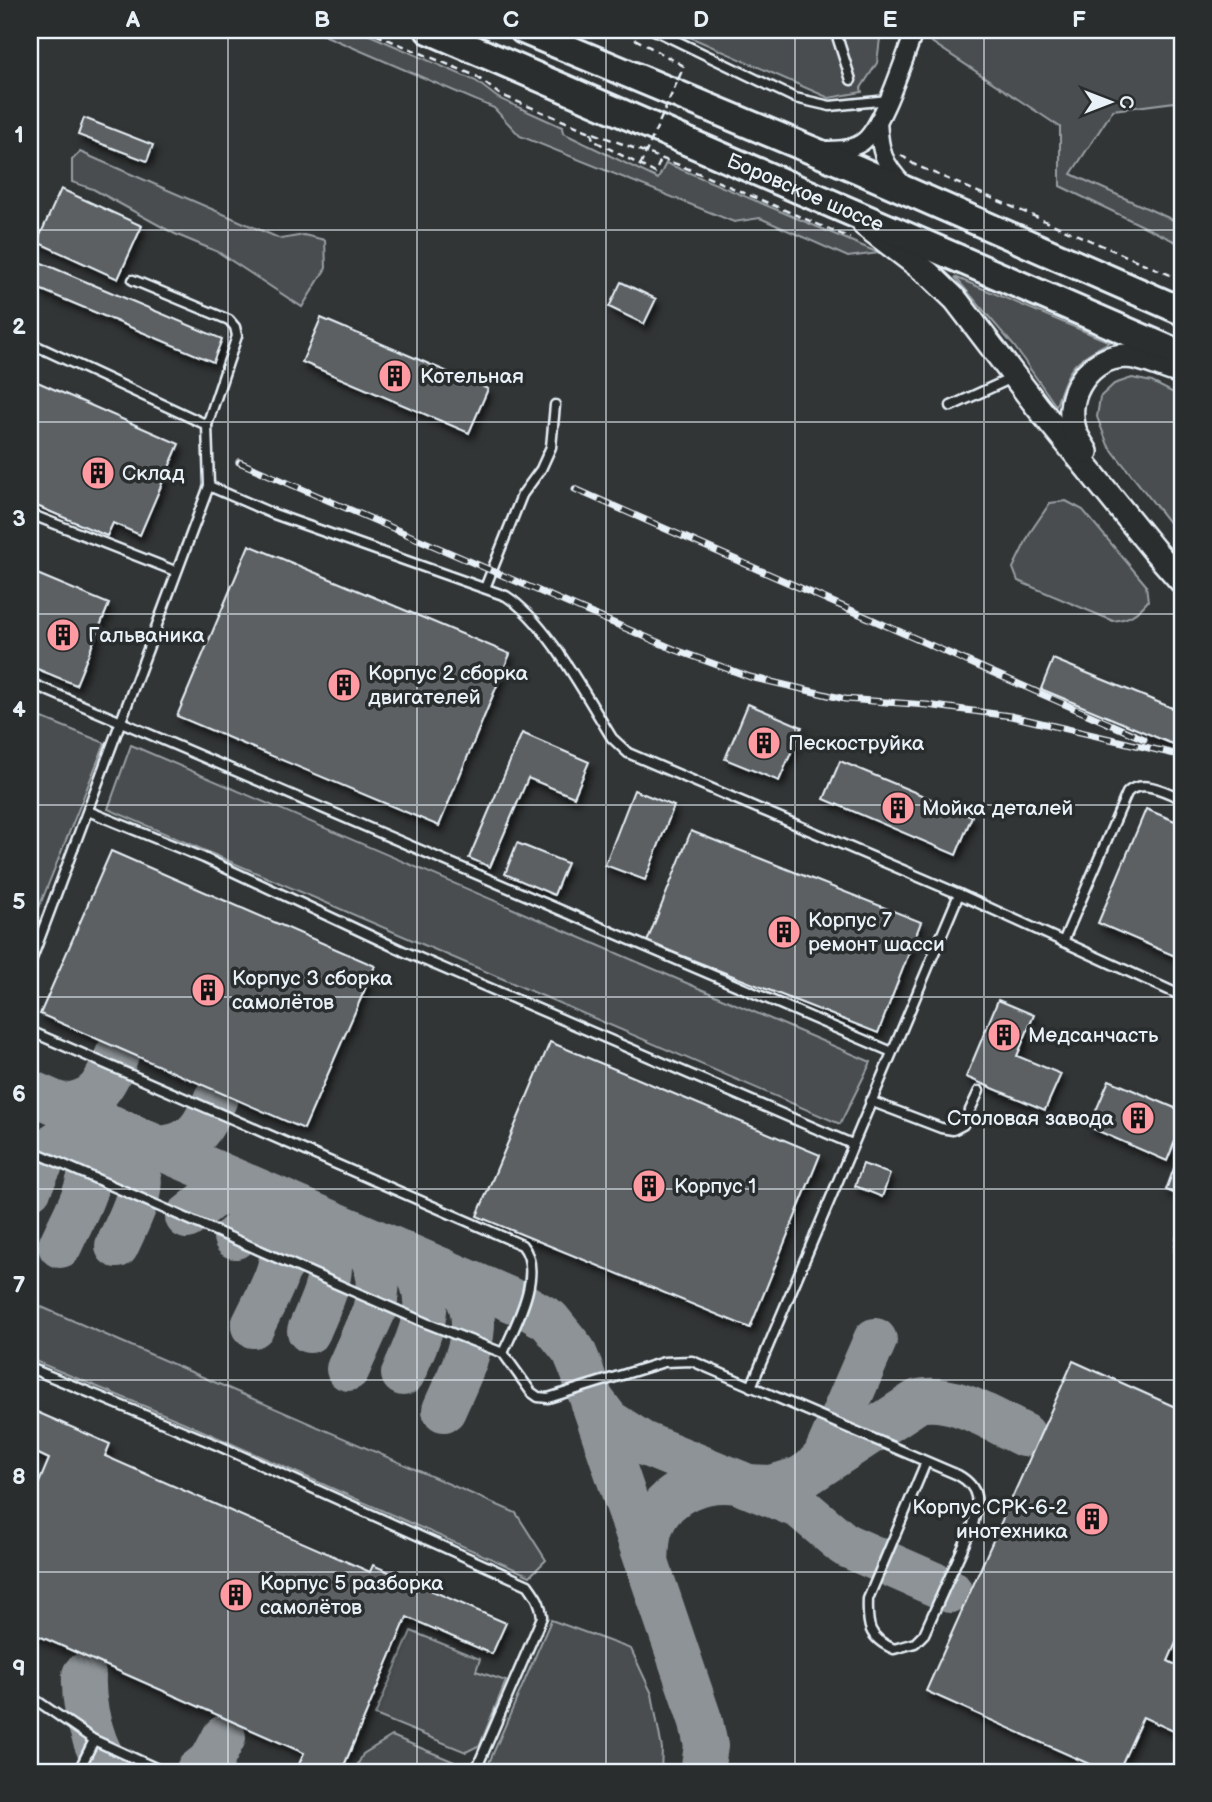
<svg xmlns="http://www.w3.org/2000/svg" width="1212" height="1802" viewBox="0 0 1212 1802" font-family="'Balsamiq Sans',sans-serif">
	<style>
		.green { fill: #494d4f; stroke: #989fa4; stroke-width: 2 }
		.lines { fill: none; stroke-linecap: round; stroke-linejoin: round }
		.taxiway { stroke: #8d9397; stroke-width: 44 }
		.building { fill: #5c6063; stroke: #e8f1f8; stroke-width: 2; filter: url(#shadow) }
		.lane-casing { stroke: #e8f1f8; stroke-width: 13 }
		.street-casing { stroke: #e8f1f8; stroke-width: 21 }
		.secondary-casing { stroke: #e8f1f8; stroke-width: 28 }
		.primary-casing { stroke: #e8f1f8; stroke-width: 32 }
		.path { stroke: #e8f1f8; stroke-width: 2.5; stroke-dasharray: 7 5; stroke-linecap: butt }
		.lane { stroke: #2a2d2e; stroke-width: 8 }
		.street { stroke: #2a2d2e; stroke-width: 16 }
		.secondary { stroke: #2a2d2e; stroke-width: 23 }
		.primary { stroke: #2a2d2e; stroke-width: 26 }
		.rail-casing { stroke: #e8f1f8; stroke-width: 7 }
		.rail { stroke: #2a2d2e; stroke-width: 4.5; stroke-dasharray: 13; stroke-linecap: butt }
		.path-bridge { stroke: #e8f1f8; stroke-width: 2.5; stroke-dasharray: 7 5; stroke-linecap: butt }
		.grid { fill: none; stroke: #e8f1f8; stroke-width: 2; stroke-opacity: 0.55 }
		.labels { text-anchor: middle; stroke-width: 7; stroke-linejoin: round; paint-order: stroke }
		.street-label { font-size: 21px; fill: #e8f1f8; stroke: #2a2d2e }
		.poi-label { font-size: 21px; fill: #e8f1f8; stroke: #2a2d2e; text-anchor: start }
		.neatline { fill: none; stroke: #e8f1f8; stroke-width: 2.5 }
		.grid-label { font-size: 23px; text-anchor: middle; font-weight: bold; fill: #e8f1f8 }
	</style>
	<defs>
		<filter id="shadow"><feDropShadow dx="3.5" dy="6" stdDeviation="3.5" flood-color="#0009"/></filter>
	</defs>
	<rect width="100%" height="100%" fill="#323536"/>
	<filter id="ink" filterUnits="userSpaceOnUse"><feTurbulence type="fractalNoise" baseFrequency=".0143" numOctaves="2"/><feDisplacementMap in="SourceGraphic" scale="14" xChannelSelector="R" yChannelSelector="G"/><feConvolveMatrix kernelMatrix="1 2 1 2 8 2 1 2 1" color-interpolation-filters="sRGB"/></filter>
	<g filter="url(#ink)">
		<g class="green">
			<polygon points="312,30 358,30 476,81 498,98 562,127 563,133 658,179 666,163 879,253 848,257 760,218 734,222 520,136 494,108"/>
			<polygon points="674,30 881,30 877,63 861,88 862,92 829,98"/>
			<polygon points="964,30 1182,30 1182,101 1113,110 1071,174 1182,224 1182,245 1060,186 1060,127 930,41"/>
			<polygon points="80,152 281,239 304,235 325,240 326,268 302,307 218,252 175,234 93,189 72,182 72,160"/>
			<path d="M955,277l155,65c-37,18 -42,26 -54,64l-42,-60z"/>
			<polygon points="1132,378 1152,382 1182,397 1182,539 1108,445 1097,417 1100,397 1114,384"/>
			<path d="M1066,501l17,9 63,75 2,16c-11,13 -19,18 -35,20l-95,-40 -5,-13 18,-37 19,-28z"/>
			<polygon points="30,713 105,743 30,930"/>
			<polygon points="131,745 871,1062 840,1124 108,809"/>
			<polygon points="30,1302 516,1513 546,1560 530,1576 185,1423 30,1359"/>
			<polygon points="551,1620 631,1649 652,1694 662,1749 661,1772 485,1772"/>
			<polygon points="411,1631 480,1659 476,1671 506,1681 480,1745 466,1752 375,1715"/>
			<polygon points="392,1736 469,1768 467,1772 354,1772 363,1754"/>
		</g>
		<g class="lines">
			<g class="taxiway">
				<polyline points="30,1092 523,1305 549,1320 574,1351 581,1368 701,1722 706,1746 702,1772"/>
				<path d="M59,1105c37,-1 45,-18 58,-50"/>
				<path d="M88,1182c36,-52 81,-18 110,-51 8,-9 13,-22 18,-33"/>
				<path d="M30,1188c18,-44 32,-60 82,-61 44,45 28,69 5,119"/>
				<path d="M187,1217l26,-21 40,-6c50,51 26,81 0,136"/>
				<path d="M235,1237c24,-19 37,-25 68,-27 43,43 27,72 6,121"/>
				<path d="M60,1246c13,-29 33,-61 32,-93"/>
				<path d="M393,1249c6,5 12,8 17,14 31,36 8,75 -7,111"/>
				<path d="M279,1269c21,-32 35,-37 73,-38 26,28 30,43 22,80l-26,58"/>
				<path d="M440,1269c59,37 25,93 4,141"/>
				<polyline points="593,1401 608,1421 642,1443 800,1507 845,1545 950,1591"/>
				<polyline points="817,1465 824,1458 875,1340"/>
				<path d="M747,1486l25,1 29,-9 117,-77c37,-7 74,19 106,34"/>
				<path d="M647,1562c1,-12 0,-25 5,-37 14,-34 52,-48 86,-43"/>
				<path d="M84,1675c-1,23 3,44 11,66 4,11 10,20 13,31"/>
				<polyline points="197,1772 212,1760 224,1737"/>
			</g>
		</g>
		<g class="building">
			<polygon points="84,118 153,145 147,161 78,135"/>
			<polygon points="61,189 142,226 118,279 37,242"/>
			<polygon points="30,258 222,339 213,362 30,285"/>
			<polygon points="621,282 656,299 644,324 609,307"/>
			<polygon points="321,318 488,389 469,433 302,362"/>
			<polygon points="33,380 179,444 140,535 113,523 107,536 30,503 30,389"/>
			<polygon points="249,545 510,654 439,826 177,716"/>
			<polygon points="30,571 109,604 76,685 30,666"/>
			<polygon points="1053,659 1182,712 1182,748 1041,689"/>
			<polygon points="748,704 802,727 779,781 725,759"/>
			<polygon points="522,733 589,762 574,797 528,778 490,867 469,858"/>
			<polygon points="840,761 972,816 956,855 824,799"/>
			<polygon points="634,790 674,806 645,880 605,865"/>
			<polygon points="1146,809 1182,824 1182,959 1098,923"/>
			<polygon points="691,831 921,922 878,1033 647,942"/>
			<polygon points="517,843 567,863 554,895 505,874"/>
			<polygon points="111,851 375,966 304,1129 40,1014"/>
			<polygon points="998,1000 1034,1015 1017,1056 1061,1074 1045,1110 966,1077"/>
			<polygon points="550,1042 820,1155 750,1328 477,1216"/>
			<polygon points="1109,1080 1182,1111 1182,1124 1167,1161 1089,1127"/>
			<polygon points="1177,1160 1182,1162 1181,1196 1166,1190"/>
			<polygon points="863,1164 890,1174 882,1197 855,1186"/>
			<polygon points="1073,1361 1182,1410 1182,1629 1168,1661 1182,1668 1182,1735 1143,1717 1118,1772 1107,1772 926,1691"/>
			<polygon points="30,1409 110,1444 105,1456 370,1572 373,1565 506,1623 492,1654 407,1617 343,1768 348,1772 299,1772 296,1771 304,1753 30,1632 30,1504 49,1459 30,1450"/>
		</g>
		<g class="lines">
			<defs>
				<g id="lane">
					<polyline points="654,30 795,98 830,106 888,100"/>
					<polyline points="835,30 851,80"/>
					<polyline points="133,280 229,320 235,327 237,336 207,425"/>
					<polyline points="30,343 207,425 209,486 30,964"/>
					<polyline points="951,406 1012,378"/>
					<path d="M209,486l62,27 235,83c41,26 79,99 106,142l16,15 331,141 -208,493"/>
					<polyline points="30,514 175,571"/>
					<polyline points="485,588 522,495 541,469 551,447 555,405"/>
					<polyline points="30,683 892,1052"/>
					<polyline points="88,811 204,858 403,951 852,1144"/>
					<polyline points="959,894 1182,996"/>
					<path d="M1063,942l64,-149c14,-15 40,-1 55,6"/>
					<path d="M30,1031l492,214c23,27 -7,81 -19,108"/>
					<polyline points="870,1101 941,1128 953,1130 963,1125 979,1091"/>
					<path d="M30,1150l396,173 77,30 28,39 7,5 10,1 116,-36 28,-1 266,114c23,13 20,27 15,50l-49,109 -9,9 -21,6c-26,-11 -27,-24 -26,-50l58,-137"/>
					<polyline points="1182,1238 1180,1250 1182,1255"/>
					<path d="M30,1368l187,77 311,140c8,11 13,18 14,32l-67,155"/>
					<polyline points="30,1696 94,1740 164,1772"/>
					<polyline points="78,1772 94,1740"/>
				</g>
				<g id="street">
					<path d="M878,122c2,30 5,41 26,63"/>
					<path d="M823,150c12,0 27,0 38,-7 21,-12 44,-88 54,-113"/>
				</g>
				<g id="secondary">
					<polyline points="865,225 929,274 956,300 1037,406 1154,550 1182,582"/>
					<path d="M1086,452c-4,-7 -10,-15 -12,-23 -10,-35 15,-72 51,-73 20,0 38,12 57,16"/>
				</g>
				<g id="primary">
					<path id="s1" d="M429,30l753,325"/>
					<polyline points="523,30 857,169 1182,311"/>
				</g>
			</defs>
			<use href="#lane" class="lane-casing"/>
			<use href="#street" class="street-casing"/>
			<use href="#secondary" class="secondary-casing"/>
			<use href="#primary" class="primary-casing"/>
			<g class="path">
				<polyline points="365,30 476,76 499,94 588,131 679,165 850,238"/>
				<polyline points="635,39 684,66"/>
				<polyline points="591,132 593,140 655,173 661,159"/>
				<polyline points="901,155 915,165 1182,280"/>
			</g>
			<use href="#lane" class="lane"/>
			<use href="#street" class="street"/>
			<use href="#secondary" class="secondary"/>
			<use href="#primary" class="primary"/>
			<defs>
				<g id="rail">
					<polyline points="239,462 676,650 750,677 845,699 927,705 1011,716 1179,755"/>
					<polyline points="575,489 1144,739"/>
				</g>
			</defs>
			<use href="#rail" class="rail-casing"/>
			<use href="#rail" class="rail"/>
			<polyline class="path-bridge" points="640,166 684,66"/>
		</g>
	</g>
	<path class="grid" d="M228,30v1742M417,30v1742M606,30v1742M795,30v1742M984,30v1742M30,230h1152M30,422h1152M30,614h1152M30,805h1152M30,997h1152M30,1189h1152M30,1380h1152M30,1572h1152"/>
	<defs>
		<symbol id="building-disc" viewBox="-11 -11 22 22"><circle r="9.5" fill="#ff9aa2" stroke="#2a2d2e"/><path d="M-4-6H4V6H1V3H-1V6H-4ZM-2.5-4.3h1.7v1.8h-1.7ZM.8-4.3h1.7v1.8H.8ZM-2.5-1h1.7V.8h-1.7ZM.8-1h1.7V.8H.8Z" fill="#111"/></symbol>
	</defs>
	<g fill-rule="evenodd">
		<use href="#building-disc" x="376" y="357" width="38" height="38"/>
		<use href="#building-disc" x="79" y="454" width="38" height="38"/>
		<use href="#building-disc" x="44" y="616" width="38" height="38"/>
		<use href="#building-disc" x="325" y="666" width="38" height="38"/>
		<use href="#building-disc" x="745" y="724" width="38" height="38"/>
		<use href="#building-disc" x="879" y="789" width="38" height="38"/>
		<use href="#building-disc" x="765" y="913" width="38" height="38"/>
		<use href="#building-disc" x="189" y="971" width="38" height="38"/>
		<use href="#building-disc" x="985" y="1016" width="38" height="38"/>
		<use href="#building-disc" x="1119" y="1099" width="38" height="38"/>
		<use href="#building-disc" x="630" y="1167" width="38" height="38"/>
		<use href="#building-disc" x="1073" y="1500" width="38" height="38"/>
		<use href="#building-disc" x="217" y="1576" width="38" height="38"/>
	</g>
	<g class="labels">
		<g class="street-label">
			<text dy="7" stroke="none"><textPath href="#s1" startOffset="410">Боровское шоссе</textPath></text>
		</g>
		<g class="poi-label">
			<text x="420" y="383">Котельная</text>
			<text x="122" y="480">Склад</text>
			<text x="88" y="642">Гальваника</text>
			<text x="368" y="680">Корпус 2 сборка<tspan x="368" dy="24">двигателей</tspan></text>
			<text x="788" y="750">Пескоструйка</text>
			<text x="922" y="815">Мойка деталей</text>
			<text x="808" y="927">Корпус 7<tspan x="808" dy="24">ремонт шасси</tspan></text>
			<text x="232" y="985">Корпус 3 сборка<tspan x="232" dy="24">самолётов</tspan></text>
			<text x="1028" y="1042">Медсанчасть</text>
			<text x="1114" y="1125" text-anchor="end">Столовая завода</text>
			<text x="674" y="1193">Корпус 1</text>
			<text x="1068" y="1514" text-anchor="end">Корпус СРК-6-2<tspan x="1068" dy="24">инотехника</tspan></text>
			<text x="260" y="1590">Корпус 5 разборка<tspan x="260" dy="24">самолётов</tspan></text>
		</g>
	</g>
	<rect width="1212" height="1802" fill="none" stroke="#2a2d2e" stroke-width="77"/>
	<g transform="translate(1110 102) rotate(90)" stroke="#2a2d2e" stroke-width="5" paint-order="stroke">
	<path d="M0-5L12 26L0 18L-12 26Z" fill="#e8f1f8"/>
	<text y="-10" font-size="19" font-weight="bold" text-anchor="middle" fill="#e8f1f8">С</text>
	</g>
	<rect x="38" y="38" width="1136" height="1726" class="neatline"/>
	<g class="grid-label">
		<text x="133" y="27">A</text>
		<text x="322" y="27">B</text>
		<text x="511" y="27">C</text>
		<text x="701" y="27">D</text>
		<text x="890" y="27">E</text>
		<text x="1079" y="27">F</text>
		<text x="19" y="142">1</text>
		<text x="19" y="334">2</text>
		<text x="19" y="526">3</text>
		<text x="19" y="717">4</text>
		<text x="19" y="909">5</text>
		<text x="19" y="1101">6</text>
		<text x="19" y="1292">7</text>
		<text x="19" y="1484">8</text>
		<text x="19" y="1676">9</text>
	</g>
</svg>
